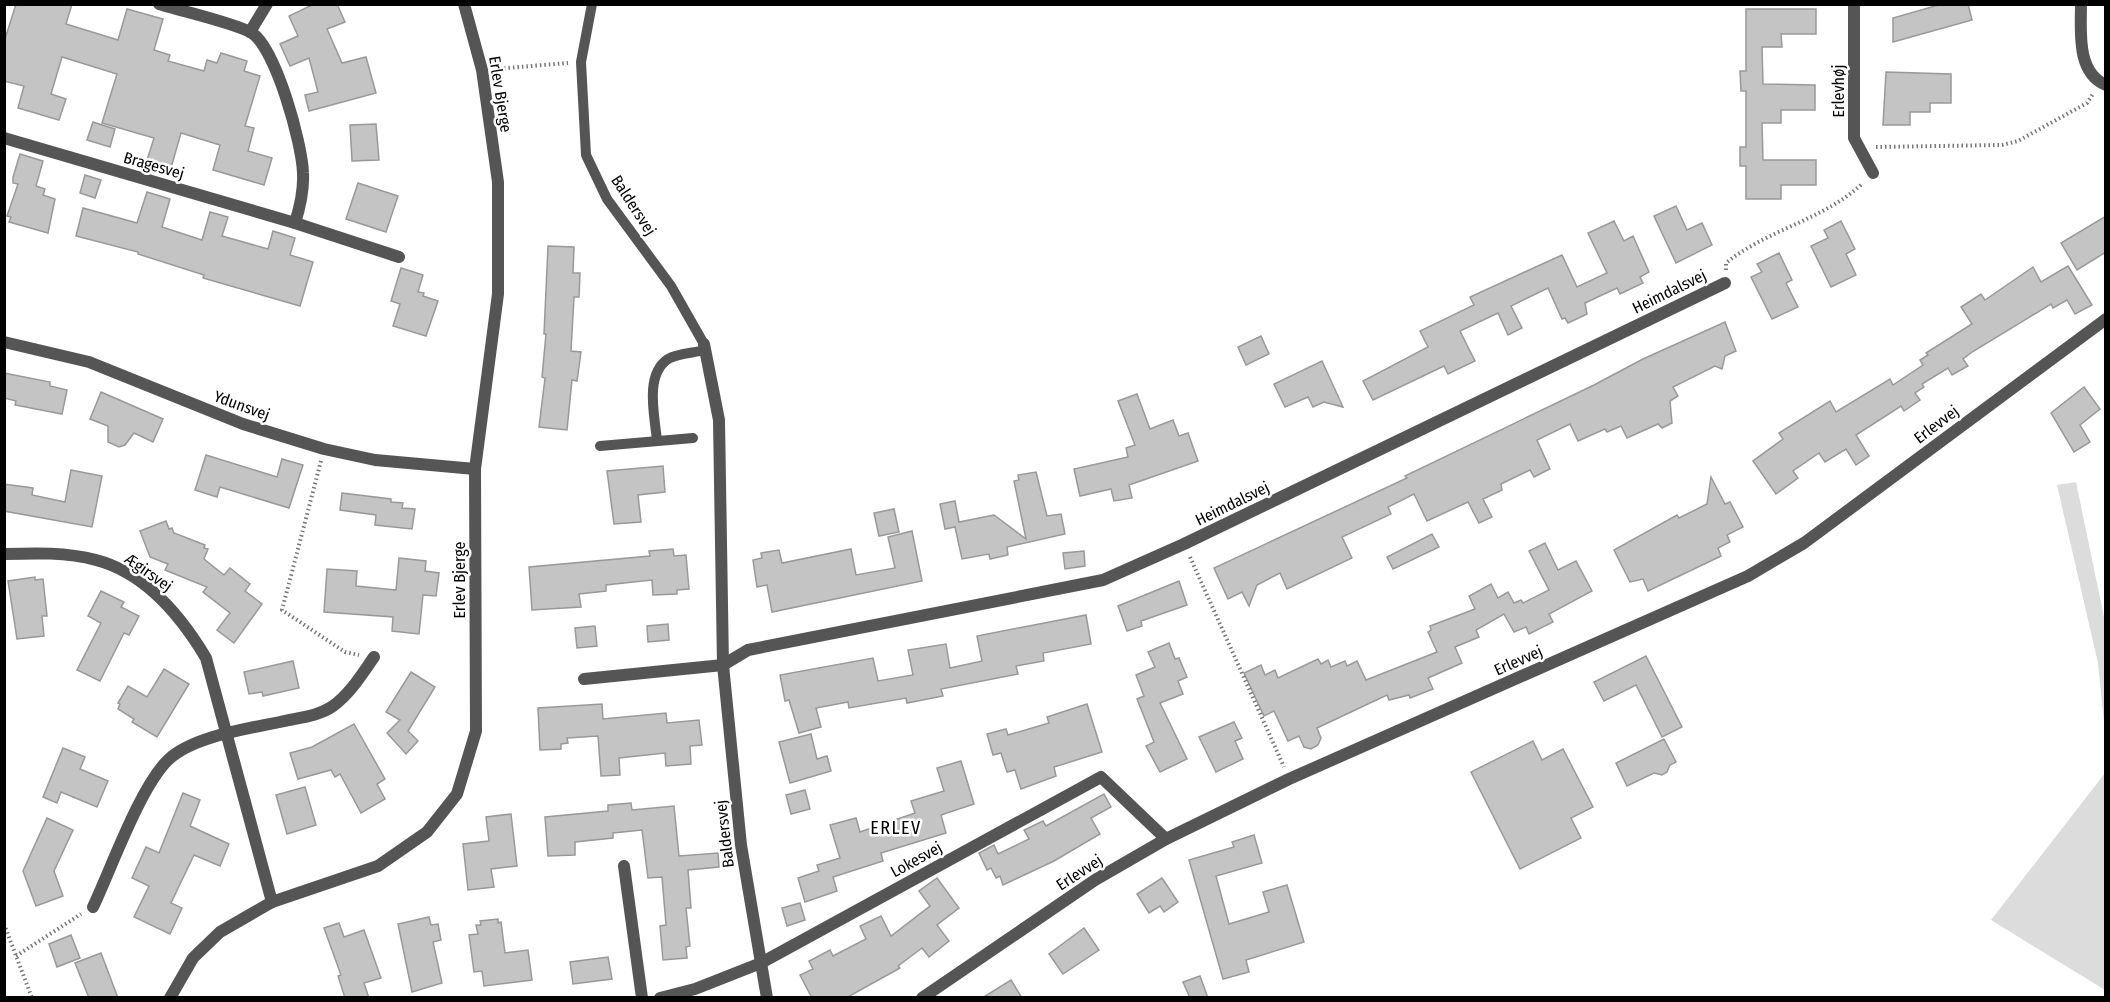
<svg xmlns="http://www.w3.org/2000/svg" width="2110" height="1002" viewBox="0 0 2110 1002" font-family="'Fira Sans Condensed',sans-serif">
	<style>
		.green { fill: #dcdcdc }
		.building { fill: #c4c4c4; stroke: #999; stroke-width: 1.5 }
		.lines { fill: none; stroke-linecap: round; stroke-linejoin: round }
		.path { stroke: #777; stroke-width: 4; stroke-dasharray: 1.5 3; stroke-linecap: butt }
		.service { stroke: #555; stroke-width: 10 }
		.minor { stroke: #555; stroke-width: 12 }
		.tertiary { stroke: #555; stroke-width: 12 }
		.labels { text-anchor: middle; stroke-width: 5; stroke-linejoin: round; paint-order: stroke }
		.street-label { font-size: 16px; fill: #000; stroke: #fff }
		.neighbourhood-label { font-size: 18px; letter-spacing: 1.5px; fill: #000; stroke: #fff }
	</style>
	<rect width="100%" height="100%" fill="#fff"/>
	<g class="green">
		<polygon points="2076,482 2105,622 2105,732 2098,663 2057,485"/>
		<polygon points="2105,773 2106,990 2105,990 1991,920"/>
	</g>
	<g class="building">
		<polygon points="16,4 72,4 66,24 118,40 127,9 163,19 154,50 170,55 168,61 204,71 207,60 217,63 221,53 247,61 244,71 260,76 245,126 254,128 248,151 272,158 264,185 213,170 220,145 181,133 171,168 147,160 154,138 102,123 117,74 62,57 51,94 66,99 59,120 18,108 24,86 4,81 4,42"/>
		<polygon points="314,4 337,4 345,22 327,29 342,63 366,57 376,93 309,111 305,95 318,92 309,58 290,66 280,44 298,36 289,16"/>
		<polygon points="1942,4 1968,4 1972,20 1893,42 1893,18"/>
		<polygon points="1746,9 1816,9 1816,34 1781,34 1782,47 1762,47 1763,84 1815,85 1815,110 1781,110 1781,123 1762,123 1763,160 1816,160 1816,185 1781,185 1781,199 1746,199 1746,166 1740,166 1740,147 1746,147 1746,91 1741,91 1740,71 1746,71"/>
		<polygon points="1886,72 1951,74 1951,103 1930,103 1930,112 1910,112 1910,125 1883,125"/>
		<polygon points="93,122 115,129 110,147 87,140"/>
		<polygon points="376,124 379,160 352,161 350,125"/>
		<polygon points="20,154 43,161 36,186 45,189 43,195 55,199 48,233 9,222 11,217 7,216 18,184 13,183 13,177"/>
		<polygon points="85,175 101,180 95,198 80,193"/>
		<polygon points="358,183 398,196 386,232 346,219"/>
		<polygon points="147,192 170,199 162,227 202,240 210,212 228,217 222,236 268,249 273,231 295,238 290,255 313,262 300,306 203,278 204,275 138,254 138,252 76,236 83,208 137,223"/>
		<polygon points="1676,206 1687,230 1702,223 1712,245 1676,263 1654,216"/>
		<polygon points="2106,216 2106,252 2077,270 2061,243"/>
		<polygon points="1614,221 1624,241 1633,236 1649,272 1640,277 1643,283 1620,294 1617,288 1585,303 1587,314 1568,323 1565,318 1562,319 1548,288 1511,306 1522,328 1508,335 1498,313 1460,331 1475,361 1448,374 1444,366 1373,400 1363,381 1428,347 1420,331 1474,305 1470,297 1562,255 1577,287 1607,273 1588,233"/>
		<polygon points="1841,221 1855,249 1846,254 1856,275 1831,287 1811,246 1828,238 1824,230"/>
		<polygon points="548,246 574,247 573,273 580,273 579,297 574,297 571,351 581,352 577,381 572,380 567,430 539,427 545,378 542,377 546,334 544,334"/>
		<polygon points="1779,253 1792,280 1786,283 1798,307 1772,319 1751,277 1762,272 1757,264"/>
		<polygon points="2068,266 2092,305 2075,314 2067,300 2053,308 2051,304 1972,352 1963,359 1968,366 1952,375 1948,368 1922,384 1924,387 1915,393 1920,400 1904,411 1901,406 1856,435 1869,456 1856,465 1846,449 1825,462 1819,453 1793,471 1798,478 1776,494 1753,461 1783,439 1779,433 1830,401 1836,412 1890,379 1893,385 1923,365 1920,360 1928,355 1926,353 1972,324 1961,307 1981,294 1985,300 2033,267 2041,282"/>
		<polygon points="401,268 423,275 418,292 424,293 423,296 438,301 426,336 393,326 400,304 391,301"/>
		<polygon points="1725,322 1736,351 1725,356 1722,369 1715,366 1673,387 1678,396 1670,401 1672,423 1662,428 1658,424 1627,438 1621,426 1607,432 1605,429 1578,441 1570,424 1537,440 1550,469 1534,477 1530,470 1501,484 1502,490 1483,499 1492,517 1479,523 1468,502 1427,521 1414,494 1388,507 1391,514 1342,537 1352,558 1287,589 1280,573 1257,585 1249,606 1242,592 1228,599 1214,568 1407,478 1405,476 1594,385 1643,359"/>
		<polygon points="1261,336 1269,354 1246,365 1238,347"/>
		<polygon points="1322,361 1343,407 1324,402 1313,407 1308,397 1285,407 1274,384"/>
		<polygon points="4,373 50,382 50,386 67,390 62,414 15,405 16,401 4,398"/>
		<polygon points="2084,387 2100,409 2080,425 2090,442 2074,452 2051,413"/>
		<polygon points="101,392 163,419 153,442 134,433 125,445 119,447 108,442 108,426 90,419"/>
		<polygon points="1137,394 1150,429 1173,420 1179,436 1188,433 1198,461 1129,485 1132,498 1114,501 1111,489 1080,496 1074,469 1128,457 1126,448 1135,445 1118,401"/>
		<polygon points="206,455 277,477 282,459 303,465 289,508 220,487 217,497 195,490"/>
		<polygon points="663,466 665,492 638,495 641,522 614,524 607,471"/>
		<polygon points="71,470 102,476 92,527 4,511 4,484 33,488 32,495 65,502"/>
		<polygon points="1036,472 1047,516 1061,514 1065,534 1007,547 1008,555 990,559 989,554 962,559 955,527 945,529 940,504 955,501 959,522 994,515 1026,539 1014,481 1019,480 1018,475"/>
		<polygon points="1711,477 1725,504 1730,502 1743,527 1727,535 1730,542 1718,548 1721,556 1648,591 1643,579 1630,582 1614,550 1677,515 1679,518 1707,504"/>
		<polygon points="342,493 391,499 391,502 403,503 402,508 415,509 412,529 375,525 376,515 340,510"/>
		<polygon points="894,509 899,532 879,536 874,513"/>
		<polygon points="166,521 169,529 172,528 174,533 205,545 204,548 208,549 204,559 224,575 230,568 250,584 245,591 262,604 234,643 217,630 230,613 203,592 207,587 165,570 168,564 150,557 140,531"/>
		<polygon points="912,531 922,581 772,612 767,585 757,587 753,560 762,558 761,553 779,550 782,563 851,549 856,575 895,568 888,537"/>
		<polygon points="1432,534 1439,547 1393,569 1387,557"/>
		<polygon points="1545,543 1558,570 1576,561 1592,591 1549,614 1553,622 1529,634 1526,627 1514,632 1504,614 1476,630 1479,637 1455,647 1462,663 1428,678 1433,689 1410,698 1409,695 1389,700 1387,695 1317,728 1321,738 1318,745 1311,749 1304,747 1299,736 1288,741 1274,711 1264,716 1244,673 1261,665 1265,675 1275,670 1278,678 1318,659 1321,664 1328,660 1331,667 1345,661 1347,666 1357,661 1366,680 1437,652 1428,632 1431,630 1430,626 1475,609 1469,596 1491,584 1498,598 1508,592 1514,603 1521,600 1523,603 1549,590 1529,551"/>
		<polygon points="673,549 674,556 686,555 689,589 677,590 677,594 653,595 652,580 606,585 606,591 579,594 581,607 532,610 529,567 650,556 649,551"/>
		<polygon points="1084,551 1085,566 1065,569 1063,553"/>
		<polygon points="399,558 426,561 425,571 439,573 436,596 423,595 419,634 392,631 393,617 324,612 327,569 357,571 356,586 396,590"/>
		<polygon points="35,577 35,580 43,579 47,616 42,616 44,636 17,639 8,581"/>
		<polygon points="1179,581 1187,605 1141,621 1142,626 1127,631 1118,606"/>
		<polygon points="101,591 124,602 121,607 139,616 129,635 124,633 100,681 77,670 101,623 88,616"/>
		<polygon points="1086,615 1091,644 1043,653 1044,661 1016,666 1018,674 941,689 943,696 907,703 906,698 849,708 848,702 816,708 821,727 799,733 789,700 785,701 780,675 873,658 878,681 913,675 908,650 946,644 950,668 982,661 977,636"/>
		<polygon points="668,624 669,640 648,642 647,626"/>
		<polygon points="595,626 597,646 577,648 575,628"/>
		<polygon points="1169,643 1175,659 1179,658 1187,677 1178,681 1183,694 1160,703 1187,759 1160,772 1146,746 1154,742 1137,699 1144,696 1136,675 1155,667 1148,652"/>
		<polygon points="1646,656 1682,727 1662,737 1636,685 1604,701 1594,682"/>
		<polygon points="293,661 299,688 263,696 262,692 249,694 244,672"/>
		<polygon points="164,669 189,684 157,737 132,722 134,719 118,709 120,704 118,703 128,686 147,697"/>
		<polygon points="411,672 435,687 408,731 418,741 406,754 387,733 400,720 386,712"/>
		<polygon points="602,704 603,719 666,713 667,723 699,720 702,745 690,746 691,764 666,766 665,753 619,758 620,775 601,776 598,736 567,738 568,743 561,744 561,749 540,750 538,708"/>
		<polygon points="1087,704 1102,752 1054,767 1056,776 1021,789 1015,770 1007,772 1001,753 993,755 987,734 1006,729 1008,735 1049,723 1047,717"/>
		<polygon points="1234,722 1242,738 1235,741 1243,759 1216,772 1199,737"/>
		<polygon points="354,724 385,779 377,784 385,799 361,813 340,774 335,777 331,770 298,779 290,753 312,747"/>
		<polygon points="811,734 817,759 827,756 831,771 790,783 779,742"/>
		<polygon points="1664,739 1676,762 1670,765 1667,772 1662,775 1654,773 1627,786 1616,763"/>
		<polygon points="1533,741 1542,760 1563,749 1593,807 1571,818 1581,838 1520,869 1471,772"/>
		<polygon points="63,748 85,757 80,769 108,781 97,807 61,792 57,803 43,797"/>
		<polygon points="961,761 974,804 941,815 946,833 881,853 883,861 833,877 837,891 805,902 798,878 819,871 817,865 840,858 830,825 856,818 860,832 915,813 911,801 944,791 937,768"/>
		<polygon points="305,787 316,825 287,834 276,795"/>
		<polygon points="805,790 810,809 791,814 786,795"/>
		<polygon points="183,793 200,800 190,826 229,844 220,866 194,855 171,903 182,908 170,934 134,917 149,886 132,878 146,847 159,853"/>
		<polygon points="1104,794 1111,807 1091,818 1100,834 1054,861 1003,885 1000,876 996,878 991,868 987,870 979,853 994,845 998,854 1029,839 1024,830 1043,821 1046,826"/>
		<polygon points="631,803 632,810 674,806 679,856 718,853 719,867 688,870 691,908 686,908 690,946 686,947 687,958 663,960 660,926 666,925 662,877 648,878 642,830 613,833 613,838 575,842 575,855 548,856 545,817 608,811 608,805"/>
		<polygon points="511,814 517,866 491,869 494,887 468,890 463,844 489,841 486,817"/>
		<polygon points="47,818 73,830 54,871 63,896 36,906 23,871"/>
		<polygon points="1254,835 1262,863 1216,876 1229,924 1269,912 1263,892 1287,885 1304,942 1246,960 1249,972 1223,979 1189,860 1234,847 1232,842"/>
		<polygon points="937,878 959,908 937,925 949,941 929,957 922,948 898,966 900,968 846,998 812,998 800,975 813,969 809,961 830,950 833,956 866,939 860,926 881,916 891,936 930,906 919,891"/>
		<polygon points="1162,878 1178,902 1164,912 1160,906 1149,913 1137,894"/>
		<polygon points="800,903 805,920 787,926 782,908"/>
		<polygon points="429,917 431,925 438,924 441,940 433,942 442,983 412,992 398,924"/>
		<polygon points="498,919 498,923 501,922 505,953 528,950 532,980 484,986 482,971 474,972 469,935 478,934 476,925 481,925 480,921"/>
		<polygon points="339,923 344,937 364,930 381,978 364,983 369,998 345,998 338,976 341,975 324,928"/>
		<polygon points="1084,928 1099,950 1063,974 1049,954"/>
		<polygon points="71,935 80,958 57,967 49,944"/>
		<polygon points="101,953 118,998 89,998 75,963"/>
		<polygon points="608,957 612,979 573,984 570,962"/>
		<polygon points="1200,976 1208,998 1190,998 1183,982"/>
		<polygon points="1011,980 1022,998 982,998"/>
	</g>
	<g class="lines">
		<g class="path">
			<polyline points="495,69 568,63"/>
			<polyline points="1876,147 2002,145 2018,141 2087,103 2093,94"/>
			<path d="M1726,270v-7c42,-34 98,-43 137,-80"/>
			<polyline points="321,461 282,610 345,652 359,655"/>
			<polyline points="1190,557 1284,767"/>
			<polyline points="4,924 32,998"/>
			<polyline points="16,956 81,914"/>
		</g>
		<g class="service">
			<polyline points="592,4 581,62 586,155 607,199 671,286 704,344"/>
			<path d="M657,441c-2,-24 -13,-66 11,-82 10,-6 26,-6 37,-9"/>
			<polyline points="600,446 693,438"/>
		</g>
		<g class="minor">
			<path d="M159,4c22,7 76,19 93,29 24,16 50,110 51,140 1,18 -3,34 -8,50"/>
			<polyline points="1854,4 1854,138 1873,173"/>
			<path d="M2081,4c0,26 -5,69 25,81"/>
			<polyline points="250,32 267,4"/>
			<polyline points="4,138 295,223 399,257"/>
			<polyline points="4,342 89,362 243,424 324,449 375,460 475,469"/>
			<polyline points="704,344 719,420 723,665 741,845 767,998"/>
			<path d="M4,554c31,-1 62,-2 92,6 50,13 85,56 110,98l66,244"/>
			<polyline points="584,679 723,665 748,650 1103,580 1184,544 1725,283"/>
			<polyline points="624,866 642,998"/>
			<path d="M93,907c18,-38 47,-120 75,-147 26,-25 86,-32 121,-40 15,-3 31,-5 44,-14 17,-12 29,-32 41,-49"/>
			<polyline points="660,998 695,989 761,963 1101,777 1166,839"/>
		</g>
		<g class="tertiary">
			<polyline points="170,998 193,958 220,932 272,902 378,866 427,832 457,794 476,731 475,469 498,294 498,182 482,70 464,4"/>
			<polyline points="922,998 1095,880 1166,839 1289,779 1748,576 1804,543 2106,319"/>
		</g>
	</g>
	<g class="labels">
		<g class="street-label">
			<text transform="translate(1838 91) rotate(-90)" y="6">Erlevhøj</text>
			<text transform="translate(501 94) rotate(81)" y="6">Erlev Bjerge</text>
			<text transform="translate(154 165) rotate(16)" y="6">Bragesvej</text>
			<text transform="translate(634 205) rotate(57)" y="6">Baldersvej</text>
			<text transform="translate(1669 291) rotate(-26)" y="6">Heimdalsvej</text>
			<text transform="translate(242 405) rotate(20)" y="6">Ydunsvej</text>
			<text transform="translate(1936 424) rotate(-37)" y="6">Erlevvej</text>
			<text transform="translate(1232 503) rotate(-26)" y="6">Heimdalsvej</text>
			<text transform="translate(149 572) rotate(35)" y="6">Ægirsvej</text>
			<text transform="translate(459 580) rotate(-90)" y="6">Erlev Bjerge</text>
			<text transform="translate(1518 660) rotate(-24)" y="6">Erlevvej</text>
			<text transform="translate(724 834) rotate(-97)" y="6">Baldersvej</text>
			<text transform="translate(916 859) rotate(-29)" y="6">Lokesvej</text>
			<text transform="translate(1079 872) rotate(-33)" y="6">Erlevvej</text>
		</g>
		<g class="neighbourhood-label">
			<text x="896" y="834">ERLEV</text>
		</g>
	</g>
	<rect width="2110" height="1002" fill="none" stroke="#000000" stroke-width="12"/>
</svg>
